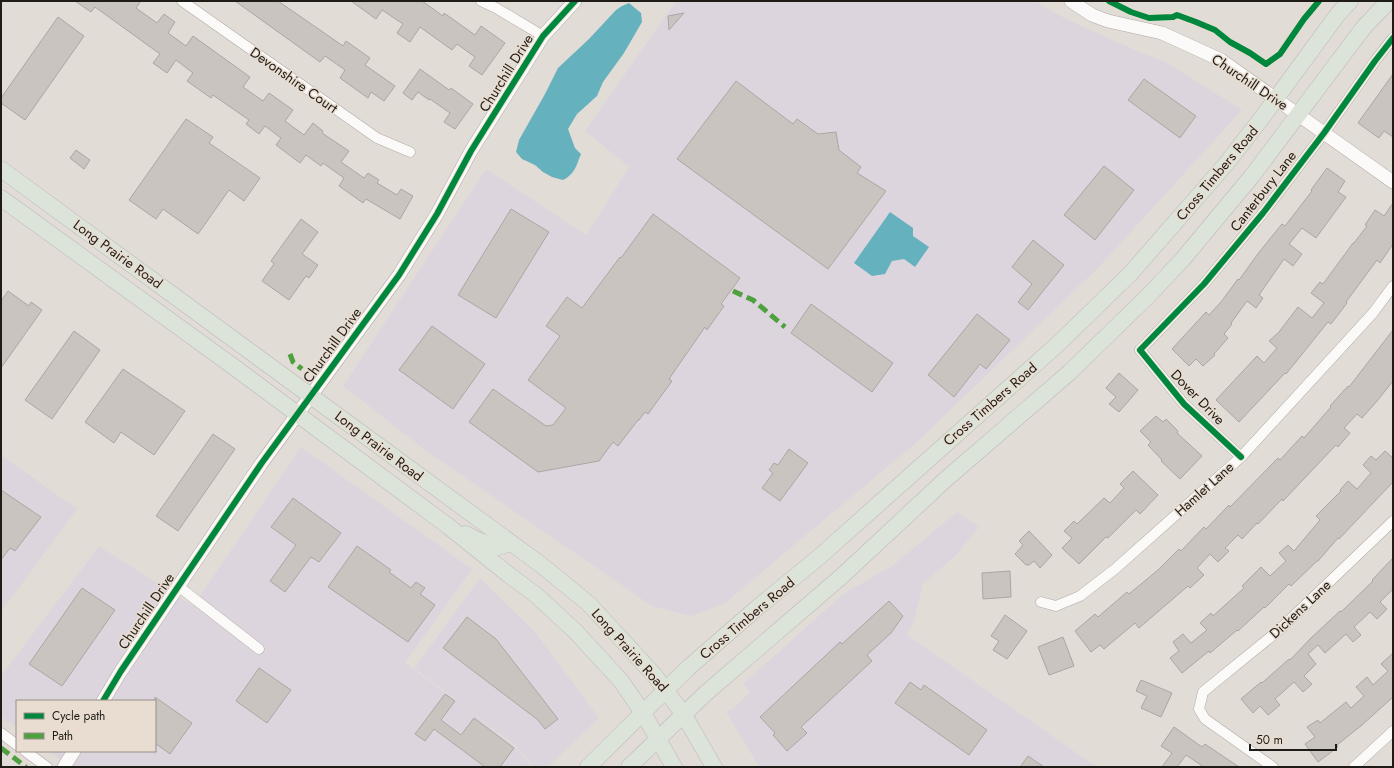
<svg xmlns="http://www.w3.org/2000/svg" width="1394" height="768" viewBox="0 0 1394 768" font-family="Jost,sans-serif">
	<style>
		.commercial { fill: #ddd5de }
		.water { fill: #66b1be }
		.building { fill: #cac4c1; stroke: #aca6a2 }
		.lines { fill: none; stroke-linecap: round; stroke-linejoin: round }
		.minor-casing { stroke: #afaaa6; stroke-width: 11 }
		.tertiary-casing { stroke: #afaaa6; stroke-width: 14 }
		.primary-casing { stroke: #bbb8b5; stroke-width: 17 }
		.minor { stroke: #fbfaf9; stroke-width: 10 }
		.tertiary { stroke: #fbfaf9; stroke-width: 13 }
		.primary { stroke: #dce3d9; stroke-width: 16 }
		.quiet { stroke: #4fa140; stroke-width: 5; stroke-dasharray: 10 5; stroke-linecap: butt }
		.cycleway-casing { stroke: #e8ddd0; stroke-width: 8 }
		.cycleway { stroke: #00873e; stroke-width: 6 }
		.labels { text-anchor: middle; stroke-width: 3; stroke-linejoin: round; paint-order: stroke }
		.street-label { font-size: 14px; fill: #1f1b16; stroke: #e8ddd0 }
	</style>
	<rect width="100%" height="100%" fill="#e2dcd6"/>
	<g class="commercial">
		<polygon points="676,1 1035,1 1064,18 1144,54 1166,62 1242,110 1099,267 917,442 724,604 691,616 652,606 429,453 343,386 486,169 586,235 629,167 585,131"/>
		<polygon points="301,447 472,569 405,663 475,715 515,747 532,767 70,767 48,751 155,751 155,701 17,701 17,728 1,717 1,676 99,546 193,606"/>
		<polygon points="1,455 77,509 1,612"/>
		<polygon points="957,512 979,527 956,555 923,584 914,622 907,635 1097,767 759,767 726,712 734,708 750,692 743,684 843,594 892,566"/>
		<polygon points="480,578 536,633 599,718 548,767 534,767 515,745 414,668"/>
	</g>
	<g class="water">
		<path d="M629,3l12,10 1,9 -18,31 -21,29 -6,14 -20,18 -9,15 7,19 6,6c-5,12 -6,20 -18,26l-11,-3 -9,-5 -8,-7 -13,-6 -6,-7 3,-12 26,-46 13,-26 31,-29 27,-29 6,-4z"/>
		<polygon points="890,212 913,228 913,236 929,247 915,267 904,259 892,261 885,274 872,276 854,263"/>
	</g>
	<g class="building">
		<polygon points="75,1 141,1 136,8 157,23 164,14 175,22 168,33 186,46 193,36 250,77 243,87 263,101 269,93 293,110 285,121 304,135 313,123 323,131 322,133 349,151 341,162 364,178 368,173 379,180 377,183 397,195 401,189 413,196 400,219 366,199 363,203 339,186 344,178 323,163 321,166 306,155 300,163 276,145 281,138 265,126 259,134 246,124 249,120 213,95 211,98 187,81 193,73 176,60 167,73 153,63 160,54 95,7 91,12"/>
		<polygon points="235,1 278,1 343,46 346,41 370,58 365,65 395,86 384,101 371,92 368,98 340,78 345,70 325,56 320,62"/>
		<polygon points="351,1 422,1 443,16 444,13 475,35 481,26 505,43 482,75 469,66 475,57 457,44 452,50 420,27 410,42 397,33 403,24 382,10 376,19"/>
		<polygon points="684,13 669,30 668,16"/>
		<polygon points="58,17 84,36 25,120 1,103 1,98"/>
		<polygon points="420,69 449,90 451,88 473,104 455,129 444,122 450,113 430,99 429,100 418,92 412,100 403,93"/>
		<polygon points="1393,74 1393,137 1384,131 1379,138 1358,123"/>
		<polygon points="1144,79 1196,116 1180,138 1128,100"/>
		<polygon points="736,81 793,124 797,119 818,134 836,132 839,150 861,167 857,173 886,191 828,269 677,159"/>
		<polygon points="186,119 213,137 209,143 260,178 244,201 229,190 198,234 163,209 156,219 129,200"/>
		<polygon points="76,150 90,160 84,169 70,158"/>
		<polygon points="1104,166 1134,190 1095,240 1064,215"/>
		<polygon points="1327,168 1345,181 1338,192 1346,197 1316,238 1302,228 1289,244 1302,254 1293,266 1284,259 1259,295 1263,298 1256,308 1247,301 1231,323 1232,324 1224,334 1228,338 1214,354 1215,355 1203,366 1196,359 1189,366 1172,349 1206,312 1209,315 1221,302 1238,279 1239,280 1260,251 1282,224 1285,226 1312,191 1311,190"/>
		<polygon points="1393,203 1393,244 1380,263 1377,260 1346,302 1347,303 1331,324 1328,322 1286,374 1285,373 1239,422 1216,400 1257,356 1264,363 1277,348 1269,341 1279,332 1298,307 1312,318 1324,303 1311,293 1320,282 1323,284 1353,243 1354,243 1367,226 1365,225 1375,210 1384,216"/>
		<polygon points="511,209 549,232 496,318 458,295"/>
		<polygon points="653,214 740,278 721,304 724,306 707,330 705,327 669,379 672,381 648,414 645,412 639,420 638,420 618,446 613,442 599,461 538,472 469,422 493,389 546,426 553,425 566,408 528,380 560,336 546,326 567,297 582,308 620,257 621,258"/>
		<polygon points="301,219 318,232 302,254 318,265 309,278 306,276 289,300 262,281 274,264 271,261"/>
		<polygon points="1033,240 1064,265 1028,310 1018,302 1032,284 1012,267"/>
		<polygon points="8,291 29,306 31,302 42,310 1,368 1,301"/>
		<polygon points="811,304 893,363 872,392 791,333"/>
		<polygon points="977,314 1010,340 986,369 980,364 954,397 928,375"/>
		<polygon points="432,326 485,364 453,409 399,370"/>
		<polygon points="1393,330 1393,381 1377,401 1362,418 1357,414 1344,428 1350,433 1338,447 1336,445 1283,501 1282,499 1258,524 1257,523 1242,539 1238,535 1225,548 1229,551 1218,562 1210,554 1197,568 1204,575 1190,588 1188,586 1139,628 1135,623 1104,649 1100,645 1091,652 1075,631 1095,614 1098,617 1127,592 1129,594 1158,570 1179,549 1181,551 1204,527 1206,529 1229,505 1230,507 1278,458 1280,460 1302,436 1304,438 1331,407 1330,406 1348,386 1349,387"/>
		<polygon points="74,331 100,350 52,419 25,400"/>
		<polygon points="123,369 185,411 154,455 121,432 114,443 85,422"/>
		<polygon points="1119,373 1138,390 1119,412 1109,404 1116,397 1106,388"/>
		<polygon points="1156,416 1163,422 1166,419 1178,431 1177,433 1202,456 1180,479 1161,461 1162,460 1148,445 1151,442 1140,431"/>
		<polygon points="213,434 235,449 178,531 156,516"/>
		<polygon points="789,449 808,463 780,501 762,488 773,473 769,470 774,463 778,465"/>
		<polygon points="1385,451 1393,458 1393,482 1339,539 1338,538 1318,561 1317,561 1291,586 1289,584 1265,608 1264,607 1238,631 1237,630 1210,653 1209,651 1182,673 1170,658 1179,651 1173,642 1183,634 1191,643 1207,630 1200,623 1211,613 1213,616 1244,588 1242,586 1261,567 1270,576 1286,561 1279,553 1288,545 1294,551 1320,520 1316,516 1341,491 1340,490 1348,481 1357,489 1371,473 1363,465 1371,456 1376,460"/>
		<polygon points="1133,471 1158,495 1140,514 1136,510 1108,538 1106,537 1079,564 1062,548 1072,538 1064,531 1074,521 1077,524 1104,498 1110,503 1124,488 1120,484"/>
		<polygon points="1,490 41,517 15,551 10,548 1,560"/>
		<polygon points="293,498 341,533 319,562 311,557 285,592 270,581 296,545 271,527"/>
		<polygon points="1029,531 1052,555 1040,568 1034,561 1029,565 1026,565 1015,554 1023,545 1019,541"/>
		<polygon points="357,546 391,570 389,572 411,588 416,582 425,588 420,594 435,605 408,642 328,587"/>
		<polygon points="1393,558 1393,589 1380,602 1387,609 1377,619 1370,612 1354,627 1361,635 1353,642 1346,634 1325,653 1318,645 1308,654 1316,664 1304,676 1312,684 1303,692 1294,682 1275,699 1280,705 1268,715 1260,706 1253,713 1241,699 1261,682 1262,683 1289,659 1290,660 1311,638 1340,611 1341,612 1373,581 1372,580"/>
		<polygon points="1010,571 1011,597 983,599 982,573"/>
		<polygon points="82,588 115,610 62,686 29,664"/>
		<polygon points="889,601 903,616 891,633 867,655 872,661 801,727 807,733 787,751 773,735 775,733 760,717 840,642 842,644"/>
		<polygon points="1005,615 1027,631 1007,659 993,650 999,641 991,636"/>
		<polygon points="467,617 496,639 558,719 545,729 538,720 443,648"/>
		<polygon points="1063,637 1074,666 1049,675 1038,647"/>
		<polygon points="1393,653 1393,697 1362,725 1337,745 1338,747 1318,762 1305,744 1315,737 1307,727 1318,720 1320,723 1346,702 1351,708 1364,696 1356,687 1367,677 1373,685 1388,671 1381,664"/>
		<polygon points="259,668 291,690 267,723 236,701"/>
		<polygon points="1141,680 1172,693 1161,717 1141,708 1147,696 1136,691"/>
		<polygon points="910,682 921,690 924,685 987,730 969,755 895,703"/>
		<polygon points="445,694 455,701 441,720 461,735 474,718 514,748 500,767 485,767 434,729 425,741 415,734"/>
		<polygon points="155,697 192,723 170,754 155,743"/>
		<polygon points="1174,727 1202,747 1205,744 1239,767 1204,767 1186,755 1177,767 1162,767 1172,753 1161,746"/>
		<polygon points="1028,756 1044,767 1020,767"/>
	</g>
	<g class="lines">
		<defs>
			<g id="minor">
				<polyline points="182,1 377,138 410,152"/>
				<polyline points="481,1 496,8 543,36"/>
				<polyline points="1241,457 1184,404 1140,350 1204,284 1263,213 1324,133 1375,61 1393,38"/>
				<polyline points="178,586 259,649"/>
				<polyline points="1041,602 1056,606 1080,596 1115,569 1241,457 1373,313 1393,286"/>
				<polyline points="1,733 17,745"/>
				<polyline points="25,751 47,767"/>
				<polyline points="1273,767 1205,719 1199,709 1203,692 1278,631 1393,521"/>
				<polyline points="1354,767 1393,731"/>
			</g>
			<g id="tertiary">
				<polyline points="1071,1 1092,15 1108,21 1162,33 1221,60 1393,182"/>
				<polyline points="103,701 121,671 261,464 399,275 437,214 471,151 543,36 575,1"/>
				<polyline points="64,767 74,751"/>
			</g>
			<g id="primary">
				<polyline points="1,169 540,564 589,604 655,676 684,715 714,767"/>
				<polyline points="1,198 234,367 448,526 509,575 536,595 575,631 621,681 643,713 674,767"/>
				<polyline points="466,534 479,541 498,547 511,543"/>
				<polyline points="588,767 688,668 757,608 819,557 1058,344 1131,273 1226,164 1261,119 1338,14 1350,1"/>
				<polyline points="629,767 706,693 842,576 945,480 1070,372 1148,296 1182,260 1252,176 1364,27 1389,1"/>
			</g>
		</defs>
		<use href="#minor" class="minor-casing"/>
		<use href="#tertiary" class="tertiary-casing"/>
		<use href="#primary" class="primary-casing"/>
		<use href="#minor" class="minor"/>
		<use href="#tertiary" class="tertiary"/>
		<use href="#primary" class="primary"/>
		<g class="quiet">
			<polyline points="733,291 753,300 785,327"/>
			<polyline points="290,354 293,362 302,369"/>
			<polyline points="1,748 26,767"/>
		</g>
		<defs>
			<g id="cycleway">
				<polyline points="1109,1 1131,12 1149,18 1173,17 1177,15 1196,22 1215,30 1230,42 1250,53 1266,64 1280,54 1304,19 1319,1"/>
				<polyline points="1241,457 1184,404 1140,350 1204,284 1263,213 1324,133 1375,61 1393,38"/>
				<polyline points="103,701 121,671 261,464 399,275 437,214 471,151 543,36 575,1"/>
			</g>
		</defs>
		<use href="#cycleway" class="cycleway-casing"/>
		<use href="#cycleway" class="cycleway"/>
	</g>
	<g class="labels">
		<g class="street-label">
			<text transform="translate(506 73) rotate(-58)" y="5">Churchill Drive</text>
			<text transform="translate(294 80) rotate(35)" y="5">Devonshire Court</text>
			<text transform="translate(1250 82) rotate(34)" y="5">Churchill Drive</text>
			<text transform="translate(1217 173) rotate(-50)" y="5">Cross Timbers Road</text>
			<text transform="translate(1263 191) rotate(-52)" y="5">Canterbury Lane</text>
			<text transform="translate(118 254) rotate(36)" y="5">Long Prairie Road</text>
			<text transform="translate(332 345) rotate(-54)" y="5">Churchill Drive</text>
			<text transform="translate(1198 397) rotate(46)" y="5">Dover Drive</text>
			<text transform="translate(990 404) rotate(-41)" y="5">Cross Timbers Road</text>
			<text transform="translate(379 446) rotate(37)" y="5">Long Prairie Road</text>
			<text transform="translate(1204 489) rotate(-42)" y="5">Hamlet Lane</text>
			<text transform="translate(1300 609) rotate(-43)" y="5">Dickens Lane</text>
			<text transform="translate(146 611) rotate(-56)" y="5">Churchill Drive</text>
			<text transform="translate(747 618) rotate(-40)" y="5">Cross Timbers Road</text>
			<text transform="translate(630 650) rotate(48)" y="5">Long Prairie Road</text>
		</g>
	</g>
	<rect width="1394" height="768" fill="none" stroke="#1f1b16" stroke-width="4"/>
	<rect x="16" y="700" width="140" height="52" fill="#e8ddd0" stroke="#988f86"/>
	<rect x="24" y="713" width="20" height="6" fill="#00873e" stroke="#988f86"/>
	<text x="52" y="720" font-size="12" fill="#1f1b16">Cycle path</text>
	<rect x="24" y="733" width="20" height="6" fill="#4fa140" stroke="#988f86"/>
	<text x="52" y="740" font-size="12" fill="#1f1b16">Path</text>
	<path d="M1250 744v6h86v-6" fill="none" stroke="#1f1b16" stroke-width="2"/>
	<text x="1256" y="744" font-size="12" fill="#1f1b16" stroke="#e8ddd0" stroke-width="3" paint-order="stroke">50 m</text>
</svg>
